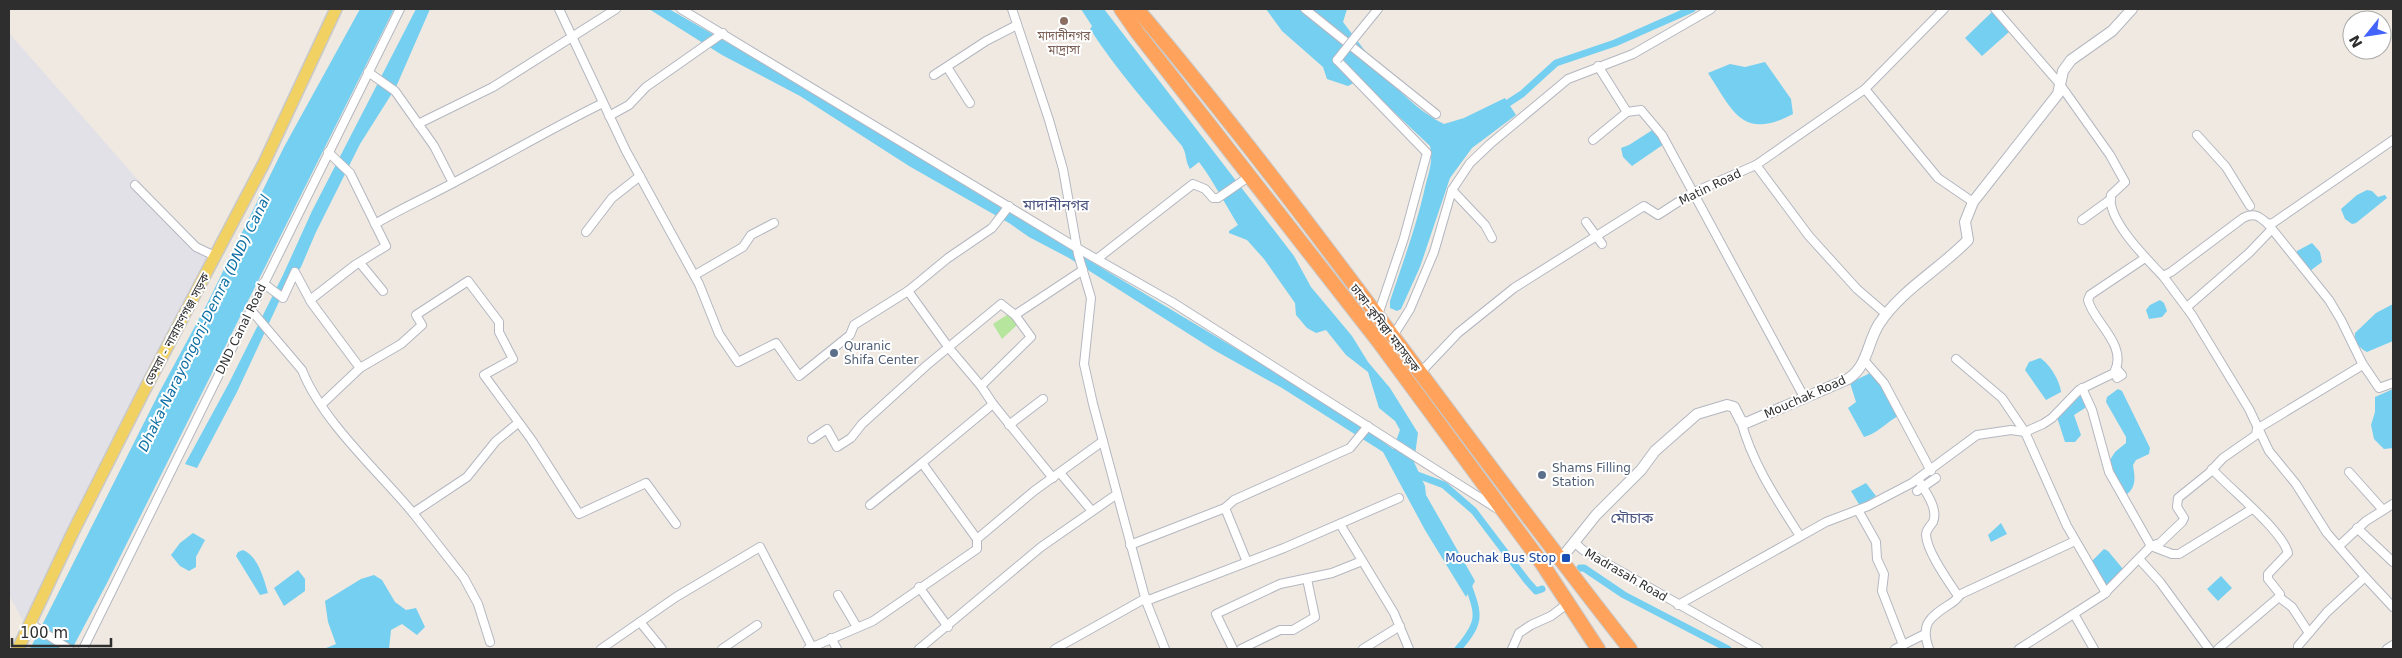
<svg xmlns="http://www.w3.org/2000/svg" width="2402" height="658" viewBox="0 0 2402 658" font-family="'DejaVu Sans','Noto Sans Bengali',sans-serif">
	<style>
		.industrial { fill: #e3e1e8 }
		.green { fill: #b6e59e }
		.water { fill: #75cff0 }
		.lines { fill: none; stroke-linecap: round; stroke-linejoin: round }
		.canal { stroke: #75cff0; stroke-width: 7 }
		.street-casing { stroke: #b4b7c1; stroke-width: 10 }
		.secondary-casing { stroke: #b4b7c1; stroke-width: 12 }
		.primary-casing { stroke: #c9c9c9; stroke-width: 14 }
		.highway-casing { stroke: #c9c9c9; stroke-width: 16 }
		.street { stroke: #fff; stroke-width: 8 }
		.secondary { stroke: #fff; stroke-width: 10 }
		.primary { stroke: #f2d163; stroke-width: 11 }
		.highway { stroke: #ffa35c; stroke-width: 14 }
		.street-bridge-casing { stroke: #b4b7c1; stroke-width: 10; stroke-linecap: butt }
		.street-bridge { stroke: #fff; stroke-width: 8 }
		.education-dot { fill: #8d6e63; stroke: #fff; stroke-width: 2 }
		.service-dot { fill: #5c6f8a; stroke: #fff; stroke-width: 2 }
		.transit-dot { fill: #1a4fb4; stroke: #fff; stroke-width: 2 }
		.labels { text-anchor: middle; stroke-width: 4; stroke-linejoin: round; paint-order: stroke }
		.education-label { font-size: 12px; fill: #785e54; stroke: #fff }
		.street-label { font-size: 12px; fill: #2e2e2e; stroke: #fff }
		.service-label { font-size: 12px; fill: #4e5e75; stroke: #fff; text-anchor: start }
		.transit-label { font-size: 12px; fill: #164399; stroke: #fff; text-anchor: end }
		.water-label { font-size: 14px; font-style: italic; fill: #0d6fa3; stroke: #fff }
		.quarter-label { font-size: 15px; fill: #4d5680; stroke: #fff }
	</style>
	<rect width="100%" height="100%" fill="#efe9e1"/>
	<polygon class="industrial" points="9,33 209,261 154,364 23,621 9,595"/>
	<polygon class="green" points="1010,313 1018,324 1002,339 993,324"/>
	<g class="water">
		<polygon points="360,9 394,9 107,583 72,649 30,649 160,391 207,304 284,147"/>
		<polygon points="416,9 430,9 396,87 360,144 316,232 301,267 284,291 237,392 197,468 185,464 229,383 283,275 312,211"/>
		<path d="M649,9h20l127,73 176,108 293,176 92,57 36,26 7,-19 -5,-9 -16,-13 -11,-36 -22,-17 -20,-25 -10,3 -9,-5 -11,-13 -1,-12 -31,-44 -17,-19 -18,-7v-2l9,-6c-13,-21 -24,-43 -39,-63l-9,7c-5,-8 -3,-15 -8,-23 -32,-39 -65,-75 -92,-117l2,-3 -11,-17h23l190,247 17,31 41,49 16,26 22,26 28,45 -4,29 11,24 1,9 49,86 -9,16 -41,-67 -42,-78 -101,-64 -68,-38 -145,-92 -40,-21 -20,-14 -100,-57 -109,-70 -78,-41z"/>
		<path d="M1266,9h81l-4,13c27,35 60,82 101,102l20,-6 41,-20 11,17 -44,33 -22,30 -30,89 -19,42 -4,2 -7,-3v-7c12,-36 25,-71 34,-109 3,-15 10,-30 6,-46l-57,-54 -16,-11 -9,5 -21,-7 -4,-12 -41,-36z"/>
		<polygon points="1992,12 2009,32 1982,56 1965,38"/>
		<path d="M1765,62l26,37 2,15c-51,27 -60,-3 -85,-41l22,-9 15,3z"/>
		<polygon points="1654,129 1664,144 1632,166 1623,157 1621,148 1629,145"/>
		<polygon points="2367,190 2372,191 2378,197 2385,195 2387,198 2356,223 2352,224 2345,219 2341,209 2357,195"/>
		<polygon points="2312,243 2320,252 2322,262 2310,271 2297,255 2297,251"/>
		<polygon points="2160,300 2164,303 2167,311 2162,317 2149,319 2146,310 2150,305"/>
		<path d="M2393,304v37l-26,11c-8,-4 -13,-10 -12,-19l21,-20z"/>
		<path d="M2040,358c9,5 20,23 21,34l-15,8 -21,-30 4,-8z"/>
		<path d="M1872,372l11,12 15,32c-12,7 -22,18 -34,21l-16,-29 8,-6 -6,-19z"/>
		<path d="M2118,389l4,2 28,57 -1,6 -13,6 -3,5c2,13 4,22 -8,31l-13,-24 -2,-12 5,-8 11,-9v-6l-20,-35 1,-5z"/>
		<polygon points="2393,389 2393,448 2384,449 2374,439 2371,425 2375,412 2375,397"/>
		<polygon points="2079,394 2083,396 2086,403 2085,408 2074,415 2081,435 2075,442 2065,442 2056,414"/>
		<polygon points="1866,483 1876,496 1860,506 1851,491"/>
		<polygon points="2001,523 2007,534 1991,542 1988,535"/>
		<polygon points="193,533 205,540 196,557 196,567 189,571 180,566 171,555 180,543"/>
		<polygon points="2104,549 2108,551 2123,569 2123,573 2105,588 2092,561"/>
		<path d="M243,550c15,6 21,29 25,43l-8,2 -24,-39 2,-4z"/>
		<polygon points="298,570 305,579 305,591 284,606 274,588"/>
		<polygon points="374,575 382,580 395,602 406,610 416,608 425,627 417,635 402,624 391,630 389,649 324,649 336,644 328,622 325,601 361,579"/>
		<polygon points="2221,576 2232,588 2218,601 2207,589"/>
	</g>
	<g class="lines">
		<g class="canal">
			<polyline points="1502,107 1522,94 1556,63 1615,43 1692,9"/>
			<polyline points="1412,473 1444,485 1474,511 1527,581 1536,591 1542,589"/>
			<polyline points="1580,568 1584,568 1624,595 1728,649"/>
			<path d="M1458,649c24,-28 21,-34 9,-67"/>
		</g>
		<defs>
			<g id="street">
				<polyline points="559,9 626,151 699,284 719,334 738,362 776,343 799,376 850,335 854,325 908,291 948,258 992,228 1009,206"/>
				<polyline points="681,9 1077,248 1172,302 1496,508"/>
				<polyline points="1012,9 1049,120 1063,169 1078,254 1091,298 1084,364 1093,404 1146,601 1165,649"/>
				<polyline points="1305,9 1436,114"/>
				<path d="M1995,9l64,74 51,72 15,27 -14,13c-5,23 33,61 48,77l4,4 8,-4 72,-54c11,-6 16,-2 25,6l61,76 12,20 21,43 -1,3 -104,63 -1,6 -33,23 -14,15 -31,25 -1,9 7,11 -2,4 -22,21 -9,3"/>
				<polyline points="1356,36 1378,9"/>
				<polyline points="1337,60 1427,153 1404,238 1378,315"/>
				<polyline points="1598,66 1627,112 1641,110 1662,135 1804,397"/>
				<polyline points="947,67 970,103"/>
				<polyline points="368,72 395,91 434,146 453,183"/>
				<polyline points="934,75 986,41 1017,25"/>
				<polyline points="1865,89 1938,178 1973,202"/>
				<polyline points="609,116 629,105 646,87 723,33"/>
				<polyline points="418,124 493,87 616,9"/>
				<polyline points="2197,135 2226,167 2250,206"/>
				<polyline points="1593,140 1627,112"/>
				<polyline points="1756,165 1809,236 1857,289 1886,314"/>
				<polyline points="135,185 196,247 215,256"/>
				<polyline points="1452,190 1485,225 1492,238"/>
				<polyline points="2082,220 2111,199"/>
				<polyline points="1586,222 1602,244"/>
				<path d="M375,224c25,-15 52,-27 78,-41 50,-26 99,-55 150,-80"/>
				<polyline points="2268,224 2273,223 2393,140"/>
				<polyline points="586,232 612,198 640,176"/>
				<polyline points="1097,259 1193,184 1205,189 1213,198 1218,198 1250,176"/>
				<polyline points="360,263 383,291"/>
				<polyline points="695,275 743,247 751,235 774,223"/>
				<polyline points="2163,276 2192,315 2249,409 2269,451 2296,484 2327,533 2365,577 2327,612 2298,646 2298,649"/>
				<polyline points="263,283 283,298 295,272 311,302 360,368"/>
				<polyline points="908,291 949,348 981,386 993,404 1053,478"/>
				<polyline points="310,300 355,265 386,246 350,173 328,152"/>
				<polyline points="2187,307 2249,253 2272,229"/>
				<path d="M251,310l51,60c20,51 76,101 111,143l54,-36 29,-36 22,-18"/>
				<polyline points="1393,336 1410,309 1434,252 1452,190 1470,163 1490,144 1568,79 1633,54 1711,9"/>
				<polyline points="1956,359 2002,398 2025,432 2067,526 2106,593"/>
				<polyline points="1864,360 1884,383 1931,471"/>
				<polyline points="2362,363 2379,388 2393,383"/>
				<polyline points="2116,368 2122,375 2117,378"/>
				<polyline points="1420,373 1458,333 1514,288 1644,206 1658,215 1692,193 1756,165 1865,89 1944,9"/>
				<polyline points="981,386 1031,337 1015,315"/>
				<polyline points="322,404 360,368 401,344 422,325 416,315 468,281 499,322 499,332 513,359 484,375 531,439 579,514 646,483 676,524"/>
				<path d="M1741,421c11,42 36,79 59,115"/>
				<polyline points="1009,425 1043,399"/>
				<polyline points="812,439 827,429 837,447 851,438 862,424 927,365 1001,304 1015,315 1083,270"/>
				<path d="M2212,469c18,20 70,61 76,84l-20,21v5l12,15 -1,3 -61,52"/>
				<polyline points="2349,472 2383,510"/>
				<polyline points="1060,473 1092,511"/>
				<path d="M1918,479c6,11 21,29 15,43 -3,5 -7,7 -7,13 1,17 23,47 32,61"/>
				<polyline points="1917,491 1936,478"/>
				<polyline points="870,505 922,463"/>
				<polyline points="1225,508 1247,562"/>
				<polyline points="1858,510 1876,542 1877,559 1884,574 1882,591 1903,645"/>
				<polyline points="413,513 464,578 478,604 490,642"/>
				<polyline points="1340,524 1394,613 1409,649"/>
				<polyline points="2357,528 2393,562"/>
				<polyline points="977,539 922,463 993,404"/>
				<polyline points="1575,543 1583,550 1758,649"/>
				<polyline points="1130,545 1225,508 1234,500 1350,448 1368,426"/>
				<polyline points="2151,546 2172,554 2179,554 2252,509"/>
				<polyline points="2339,546 2366,521 2393,504"/>
				<polyline points="2140,560 2160,582 2209,649"/>
				<polyline points="2365,577 2393,607"/>
				<polyline points="919,587 948,627"/>
				<polyline points="838,595 857,627"/>
				<polyline points="2279,597 2292,607 2309,633"/>
				<polyline points="1146,601 1284,548 1399,498"/>
				<path d="M1678,605l148,-83 42,-16 44,-23 65,-48 34,-5 14,2 18,-8 9,-6 27,-28 35,-17c15,-28 -21,-51 -26,-73l2,-5 55,-37"/>
				<polyline points="2074,614 2094,649"/>
				<polyline points="640,622 662,649"/>
				<polyline points="31,624 69,649"/>
				<polyline points="831,638 837,649"/>
				<polyline points="83,649 400,9"/>
				<polyline points="601,649 676,597 760,547 812,647"/>
				<polyline points="722,649 757,625"/>
				<polyline points="808,649 873,621 977,549 977,539 1034,491 1103,441"/>
				<polyline points="919,649 1041,547 1117,494"/>
				<polyline points="1055,649 1146,598"/>
				<polyline points="1233,649 1216,614 1280,584 1332,573 1362,561"/>
				<polyline points="1241,649 1280,630 1293,630 1315,617 1307,579"/>
				<polyline points="1363,649 1400,626"/>
				<polyline points="1512,649 1519,633 1531,625 1551,616 1567,604"/>
				<polyline points="1895,649 1925,634"/>
				<path d="M1929,649c-10,-27 3,-33 24,-47 3,-2 5,-5 8,-8l114,-53"/>
				<polyline points="2019,649 2103,595 2151,546 2109,472 2092,410 2082,388"/>
				<polyline points="2387,649 2393,645"/>
			</g>
			<path id="secondary" d="M1560,560l36,-45 45,-45 14,-19 42,-37 30,-9 7,2 7,14 5,2 102,-44c20,-13 19,-36 31,-55 22,-34 61,-55 89,-84l-3,-18 8,-20 81,-103 4,-5 5,-23 8,-11 41,-29 20,-22"/>
			<polyline id="primary" points="18,649 72,534 144,391 264,163 336,9"/>
			<g id="highway">
				<polyline points="1121,9 1137,32 1379,342 1541,562 1598,649"/>
				<path d="M1137,9c174,206 326,429 493,640"/>
			</g>
		</defs>
		<use href="#street" class="street-casing"/>
		<use href="#secondary" class="secondary-casing"/>
		<use href="#primary" class="primary-casing"/>
		<use href="#highway" class="highway-casing"/>
		<use href="#street" class="street"/>
		<use href="#secondary" class="secondary"/>
		<use href="#primary" class="primary"/>
		<use href="#highway" class="highway"/>
		<defs>
			<polyline id="street-bridge" points="1337,60 1356,36"/>
		</defs>
		<use href="#street-bridge" class="street-bridge-casing"/>
		<use href="#street-bridge" class="street-bridge"/>
	</g>
	<circle class="education-dot" cx="1064" cy="21" r="5"/>
	<g class="service-dot">
		<circle cx="834" cy="353" r="5"/>
		<circle cx="1542" cy="475" r="5"/>
	</g>
	<rect class="transit-dot" x="1561" y="553" width="10" height="10" rx="2.5"/>
	<g class="labels">
		<g class="education-label">
			<text x="1064" y="40">মাদানীনগর<tspan x="1064" dy="14">মাদ্রাসা</tspan></text>
		</g>
		<g class="street-label">
			<text transform="translate(1710 187) rotate(-26)" y="4">Matin Road</text>
			<text transform="translate(1385 328) rotate(53)" y="4">ঢাকা–কুমিল্লা মহাসড়ক</text>
			<text transform="translate(177 329) rotate(-62)" y="4">ডেমরা - নারায়ণগঞ্জ সড়ক</text>
			<text transform="translate(241 329) rotate(-64)" y="4">DND Canal Road</text>
			<text transform="translate(1805 397) rotate(-24)" y="4">Mouchak Road</text>
			<text transform="translate(1626 575) rotate(30)" y="4">Madrasah Road</text>
		</g>
		<g class="service-label">
			<text x="844" y="350">Quranic<tspan x="844" dy="14">Shifa Center</tspan></text>
			<text x="1552" y="472">Shams Filling<tspan x="1552" dy="14">Station</tspan></text>
		</g>
		<g class="transit-label">
			<text x="1556" y="562">Mouchak Bus Stop</text>
		</g>
		<g class="water-label">
			<text transform="translate(204 323) rotate(-64)" y="5">Dhaka-Narayongonj-Demra (DND) Canal</text>
		</g>
		<g class="quarter-label">
			<text x="1056" y="210">মাদানীনগর</text>
			<text x="1632" y="523">মৌচাক</text>
		</g>
	</g>
	<rect width="2402" height="658" fill="none" stroke="#2e2e2e" stroke-width="20"/>
	<g transform="translate(2367 35) rotate(240)"><circle r="24" fill="#ffffff" stroke="#ababab"/>
	<path d="M0-4L9 19L0 12L-9 19Z" fill="#4264fb"/>
	<text y="-8" font-size="14" font-weight="bold" text-anchor="middle" fill="#2e2e2e">N</text>
	</g>
	<path d="M12 638v8h99v-8" fill="none" stroke="#2e2e2e" stroke-width="2.5"/>
	<text x="20" y="638" font-size="15" fill="#2e2e2e" stroke="#ffffff" stroke-width="4" paint-order="stroke">100 m</text>
</svg>
